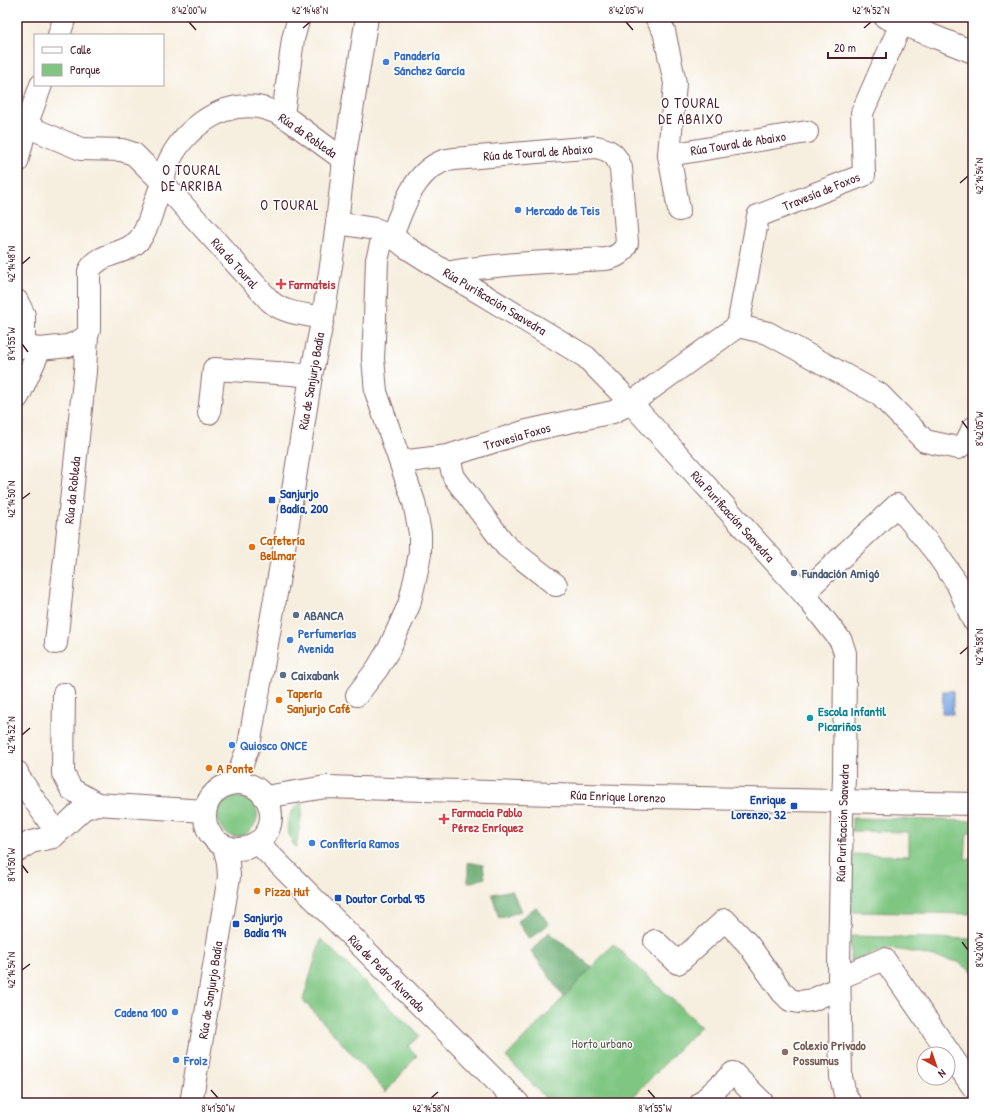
<svg xmlns="http://www.w3.org/2000/svg" width="990" height="1120" viewBox="0 0 990 1120" font-family="'Patrick Hand',sans-serif">
	<style>
		.green { fill: #7fc682; stroke: #647256 }
		.forest { fill: #67ab70; stroke: #58654e }
		.water { fill: #7aabe5; stroke: #626588 }
		.lines { fill: none; stroke-linecap: round; stroke-linejoin: round }
		.minor-casing { stroke: #86676a; stroke-width: 24 }
		.major-casing { stroke: #86676a; stroke-width: 24 }
		.minor { stroke: #fff; stroke-width: 22 }
		.major { stroke: #fff; stroke-width: 22 }
		.ticks { fill: none; stroke: #4a1f2b; stroke-width: 1.5 }
		.shop-dot { fill: #3f7fe0; stroke: #fff; stroke-width: 1.5 }
		.health-dot { fill: #e0444e; stroke: #fff; stroke-width: 1.5 }
		.transit-dot { fill: #1a4fb4; stroke: #fff; stroke-width: 1.5 }
		.food-dot { fill: #e8710a; stroke: #fff; stroke-width: 1.5 }
		.service-dot { fill: #5c6f8a; stroke: #fff; stroke-width: 1.5 }
		.culture-dot { fill: #0f9aa8; stroke: #fff; stroke-width: 1.5 }
		.education-dot { fill: #8d6e63; stroke: #fff; stroke-width: 1.5 }
		.labels { text-anchor: middle; stroke-width: 3; stroke-linejoin: round; paint-order: stroke }
		.shop-label { font-size: 13px; font-weight: bold; fill: #366cbe; stroke: #fff; text-anchor: start }
		.street-label { font-size: 13px; fill: #4a1f2b; stroke: #fff }
		.health-label { font-size: 13px; font-weight: bold; fill: #be3a42; stroke: #fff; text-anchor: start }
		.transit-label { font-size: 13px; font-weight: bold; fill: #164399; stroke: #fff; text-anchor: start }
		.food-label { font-size: 13px; font-weight: bold; fill: #c56008; stroke: #fff; text-anchor: start }
		.service-label { font-size: 13px; font-weight: bold; fill: #4e5e75; stroke: #fff; text-anchor: start }
		.culture-label { font-size: 13px; font-weight: bold; fill: #0d838f; stroke: #fff; text-anchor: start }
		.park-label { font-size: 13px; fill: #5d5949; stroke: #fff }
		.education-label { font-size: 13px; font-weight: bold; fill: #785e54; stroke: #fff; text-anchor: start }
		.neighbourhood-label { font-size: 14px; letter-spacing: 1px; fill: #4a1f2b; stroke: #fff }
		.neatline { fill: none; stroke: #4a1f2b; stroke-width: 1.5 }
		.ticks-label { font-size: 10px; text-anchor: middle; fill: #4a1f2b }
	</style>
	<rect width="100%" height="100%" fill="#fff"/>
	<filter id="ink" filterUnits="userSpaceOnUse"><feTurbulence type="fractalNoise" baseFrequency=".025" numOctaves="2"/><feDisplacementMap in="SourceGraphic" scale="8" xChannelSelector="R" yChannelSelector="G"/><feConvolveMatrix kernelMatrix="1 2 1 2 8 2 1 2 1" color-interpolation-filters="sRGB"/></filter>
	<filter id="wash" filterUnits="userSpaceOnUse"><feTurbulence type="fractalNoise" baseFrequency=".012" numOctaves="4" result="noise"/><feDisplacementMap in="SourceGraphic" scale="16" xChannelSelector="R" yChannelSelector="G"/><feGaussianBlur stdDeviation="0.9" result="paint"/><feColorMatrix in="noise" values="0 0 0 0 0 0 0 0 0 0 0 0 0 0 0 0 0 1.4 0 .05"/><feComposite in="paint" operator="in"/></filter>
	<g filter="url(#wash)">
		<rect width="100%" height="100%" fill="#f6eede"/>
		<g class="green">
			<path d="M237,797c3,0 6,0 9,2 2,0 4,2 5,3 20,18 -13,49 -29,27 -7,-10 -5,-24 6,-29 3,-2 6,-2 9,-3z"/>
			<path d="M304,799l-8,49c-14,-20 -11,-33 8,-49z"/>
			<polygon points="852,818 973,821 973,833 967,833 965,859 973,859 973,914 851,912 851,854 909,856 909,832 852,831"/>
			<polygon points="851,936 973,939 973,972 958,962 907,951 890,949 867,955 850,962"/>
			<polygon points="321,939 420,1036 408,1046 417,1056 386,1092 303,1000"/>
			<polygon points="613,944 701,1026 627,1103 550,1103 506,1057 564,997"/>
		</g>
		<g class="forest">
			<polygon points="468,862 483,865 485,878 468,883"/>
			<polygon points="512,890 521,911 499,919 492,894"/>
			<polygon points="536,907 549,924 529,939 517,921"/>
			<polygon points="549,932 592,967 564,997 531,951"/>
		</g>
		<polygon class="water" points="943,691 953,691 953,714 942,714"/>
	</g>
	<g filter="url(#ink)">
		<g class="lines">
			<defs>
				<g id="minor">
					<polyline points="656,17 664,31 675,83 669,155 807,132"/>
					<polyline points="885,17 973,52"/>
					<polyline points="59,35 65,17"/>
					<polyline points="283,115 293,39 299,17"/>
					<path d="M17,128l9,-2 55,23 41,1 12,4 28,28 108,119c14,13 35,13 53,17"/>
					<polyline points="669,155 679,210"/>
					<polyline points="17,162 26,126 41,85"/>
					<polyline points="337,223 375,229 392,236 406,247 447,273 586,357 631,403 805,595 841,641 845,653 844,779 842,816 839,962 841,1077 845,1094 850,1103"/>
					<path d="M392,236c10,-26 21,-61 47,-73 5,-3 11,-3 15,-4l142,-12c14,3 20,7 25,21l6,75c-4,10 -10,14 -21,16 -52,3 -108,4 -159,14"/>
					<polyline points="17,301 24,315 24,347"/>
					<polyline points="738,326 758,216 864,175 862,113 901,24"/>
					<path d="M17,346l23,3 28,-3 10,-4 9,-6 2,-6v-59c11,-20 36,-15 50,-31 6,-7 9,-16 12,-25 3,-10 7,-21 11,-31 2,-6 3,-12 5,-18 14,-34 52,-65 91,-59 12,2 23,7 33,14l53,39"/>
					<polyline points="17,398 20,393 40,349"/>
					<polyline points="209,413 214,369 292,374 311,376"/>
					<polyline points="448,456 454,477 506,546 556,585"/>
					<polyline points="401,462 448,456 527,431 613,412 631,403 738,326 768,333 879,394 925,441 958,448 967,441 973,428"/>
					<polyline points="805,595 814,583 897,505 934,550 957,583 973,620"/>
					<polyline points="56,643 85,371 87,336"/>
					<polyline points="64,694 63,773 71,789 97,804"/>
					<polyline points="357,695 377,669 389,649 409,605 416,575 420,553 420,533 414,502 376,392 373,358 375,318 377,260 384,232"/>
					<polyline points="17,772 18,776 48,820"/>
					<polyline points="265,797 326,787 653,797 973,804"/>
					<polyline points="257,842 518,1103"/>
					<polyline points="17,851 31,842 53,837 83,809 97,804 205,811"/>
					<polyline points="655,941 678,963 725,920 748,944 782,992 790,1000 799,1002 812,1000 839,988"/>
					<polyline points="839,978 884,959 973,1087"/>
					<polyline points="701,1103 733,1073 763,1103"/>
				</g>
				<g id="major">
					<polyline points="235,783 249,745 283,554 311,376 323,318 332,259 337,223 344,160 367,17"/>
					<circle cx="238" cy="816" r="33"/>
					<polyline points="191,1103 229,877 228,862 224,847"/>
				</g>
			</defs>
			<use href="#minor" class="minor-casing"/>
			<use href="#major" class="major-casing"/>
			<use href="#minor" class="minor"/>
			<use href="#major" class="major"/>
		</g>
	</g>
	<path class="ticks" d="M189,22l7,8M626,22l7,8M303,28l7,-6M864,28l7,-6M960,183l8,-7M22,264l8,-7M22,344l6,8M962,421l6,8M22,499l8,-6M960,654l8,-7M22,735l8,-7M22,865l6,8M962,942l6,8M22,970l8,-6M211,1090l7,8M648,1090l7,8M431,1098l7,-6"/>
	<g class="shop-dot">
		<circle cx="386" cy="62" r="4"/>
		<circle cx="518" cy="210" r="4"/>
		<circle cx="290" cy="640" r="4"/>
		<circle cx="232" cy="745" r="4"/>
		<circle cx="312" cy="843" r="4"/>
		<circle cx="175" cy="1012" r="4"/>
		<circle cx="176" cy="1060" r="4"/>
	</g>
	<g class="health-dot">
		<path d="M279 278h4v4h4v4h-4v4h-4v-4h-4v-4h4z"/>
		<path d="M442 813h4v4h4v4h-4v4h-4v-4h-4v-4h4z"/>
	</g>
	<g class="transit-dot">
		<rect x="268" y="496" width="8" height="8" rx="2"/>
		<rect x="790" y="802" width="8" height="8" rx="2"/>
		<rect x="334" y="894" width="8" height="8" rx="2"/>
		<rect x="232" y="920" width="8" height="8" rx="2"/>
	</g>
	<g class="food-dot">
		<circle cx="252" cy="547" r="4"/>
		<circle cx="279" cy="700" r="4"/>
		<circle cx="209" cy="768" r="4"/>
		<circle cx="257" cy="891" r="4"/>
	</g>
	<g class="service-dot">
		<circle cx="794" cy="573" r="4"/>
		<circle cx="296" cy="615" r="4"/>
		<circle cx="283" cy="675" r="4"/>
	</g>
	<circle class="culture-dot" cx="810" cy="718" r="4"/>
	<circle class="education-dot" cx="785" cy="1052" r="4"/>
	<g class="labels">
		<g class="shop-label">
			<text x="394" y="60">Panadería<tspan x="394" dy="15">Sánchez García</tspan></text>
			<text x="526" y="215">Mercado de Teis</text>
			<text x="298" y="638">Perfumerías<tspan x="298" dy="15">Avenida</tspan></text>
			<text x="240" y="750">Quiosco ONCE</text>
			<text x="320" y="848">Confitería Ramos</text>
			<text x="167" y="1017" text-anchor="end">Cadena 100</text>
			<text x="184" y="1065">Froiz</text>
		</g>
		<g class="street-label">
			<text transform="translate(308 135) rotate(35)" y="5">Rúa da Robleda</text>
			<text transform="translate(738 143) rotate(-9)" y="5">Rúa Toural de Abaixo</text>
			<text transform="translate(538 152) rotate(-4)" y="5">Rúa de Toural de Abaixo</text>
			<text transform="translate(821 191) rotate(-22)" y="5">Travesía de Foxos</text>
			<text transform="translate(235 263) rotate(48)" y="5">Rúa do Toural</text>
			<text transform="translate(495 301) rotate(31)" y="5">Rúa Purificación Saavedra</text>
			<text transform="translate(311 381) rotate(-80)" y="5">Rúa de Sanjurjo Badía</text>
			<text transform="translate(517 436) rotate(-16)" y="5">Travesia Foxos</text>
			<text transform="translate(72 490) rotate(-84)" y="5">Rúa da Robleda</text>
			<text transform="translate(733 516) rotate(48)" y="5">Rúa Purificación Saavedra</text>
			<text transform="translate(618 796) rotate(2)" y="5">Rúa Enrique Lorenzo</text>
			<text transform="translate(842 823) rotate(-88)" y="5">Rúa Purificación Saavedra</text>
			<text transform="translate(387 973) rotate(45)" y="5">Rúa de Pedro Alvarado</text>
			<text transform="translate(210 990) rotate(-81)" y="5">Rúa de Sanjurjo Badía</text>
		</g>
		<g class="health-label">
			<text x="289" y="289">Farmateis</text>
			<text x="452" y="817">Farmacia Pablo<tspan x="452" dy="15">Pérez Enríquez</tspan></text>
		</g>
		<g class="transit-label">
			<text x="280" y="498">Sanjurjo<tspan x="280" dy="15">Badía, 200</tspan></text>
			<text x="786" y="804" text-anchor="end">Enrique<tspan x="786" dy="15">Lorenzo, 32</tspan></text>
			<text x="346" y="903">Doutor Corbal 95</text>
			<text x="244" y="922">Sanjurjo<tspan x="244" dy="15">Badía 194</tspan></text>
		</g>
		<g class="food-label">
			<text x="260" y="545">Cafetería<tspan x="260" dy="15">Bellmar</tspan></text>
			<text x="287" y="698">Tapería<tspan x="287" dy="15">Sanjurjo Café</tspan></text>
			<text x="217" y="773">A Ponte</text>
			<text x="265" y="896">Pizza Hut</text>
		</g>
		<g class="service-label">
			<text x="802" y="578">Fundación Amigó</text>
			<text x="304" y="620">ABANCA</text>
			<text x="291" y="680">Caixabank</text>
		</g>
		<g class="culture-label">
			<text x="818" y="716">Escola Infantil<tspan x="818" dy="15">Picariños</tspan></text>
		</g>
		<g class="park-label">
			<text x="602" y="1048">Horto urbano</text>
		</g>
		<g class="education-label">
			<text x="793" y="1050">Colexio Privado<tspan x="793" dy="15">Possumus</tspan></text>
		</g>
		<g class="neighbourhood-label">
			<text x="691" y="108">O TOURAL<tspan x="691" dy="16">DE ABAIXO</tspan></text>
			<text x="192" y="175">O TOURAL<tspan x="192" dy="16">DE ARRIBA</tspan></text>
			<text x="290" y="210">O TOURAL</text>
		</g>
	</g>
	<rect width="990" height="1120" fill="none" stroke="#fff" stroke-width="44"/>
	<rect x="34" y="34" width="130" height="52" fill="#ffffff" stroke="#b7a5aa"/>
	<rect x="42" y="47" width="20" height="6" fill="#ffffff" stroke="#b7a5aa"/>
	<text x="70" y="54" font-size="12" fill="#4a1f2b">Calle</text>
	<rect x="42" y="64" width="20" height="12" fill="#7fc682" stroke="#b7a5aa"/>
	<text x="70" y="74" font-size="12" fill="#4a1f2b">Parque</text>
	<g transform="translate(936 1066) rotate(140)"><circle r="19" fill="#ffffff" stroke="#b7a5aa"/>
	<path d="M0-3L7 15L0 10L-7 15Z" fill="#c8321e"/>
	<text y="-6" font-size="11" font-weight="bold" text-anchor="middle" fill="#4a1f2b">N</text>
	</g>
	<path d="M828 52v6h58v-6" fill="none" stroke="#4a1f2b" stroke-width="2"/>
	<text x="834" y="52" font-size="12" fill="#4a1f2b" stroke="#ffffff" stroke-width="3" paint-order="stroke">20 m</text>
	<rect x="22" y="22" width="946" height="1076" class="neatline"/>
	<g class="ticks-label">
		<text x="189" y="14">8°42'00"W</text>
		<text x="310" y="14">42°14'48"N</text>
		<text x="626" y="14">8°42'05"W</text>
		<text x="871" y="14">42°14'52"N</text>
		<text transform="translate(979 176) rotate(-90)" y="4">42°14'54"N</text>
		<text transform="translate(11 264) rotate(-90)" y="4">42°14'48"N</text>
		<text transform="translate(11 344) rotate(-90)" y="4">8°41'55"W</text>
		<text transform="translate(979 429) rotate(-90)" y="4">8°42'05"W</text>
		<text transform="translate(11 499) rotate(-90)" y="4">42°14'50"N</text>
		<text transform="translate(979 647) rotate(-90)" y="4">42°14'58"N</text>
		<text transform="translate(11 735) rotate(-90)" y="4">42°14'52"N</text>
		<text transform="translate(11 865) rotate(-90)" y="4">8°41'50"W</text>
		<text transform="translate(979 950) rotate(-90)" y="4">8°42'00"W</text>
		<text transform="translate(11 970) rotate(-90)" y="4">42°14'54"N</text>
		<text x="218" y="1112">8°41'50"W</text>
		<text x="431" y="1112">42°14'58"N</text>
		<text x="655" y="1112">8°41'55"W</text>
	</g>
</svg>
